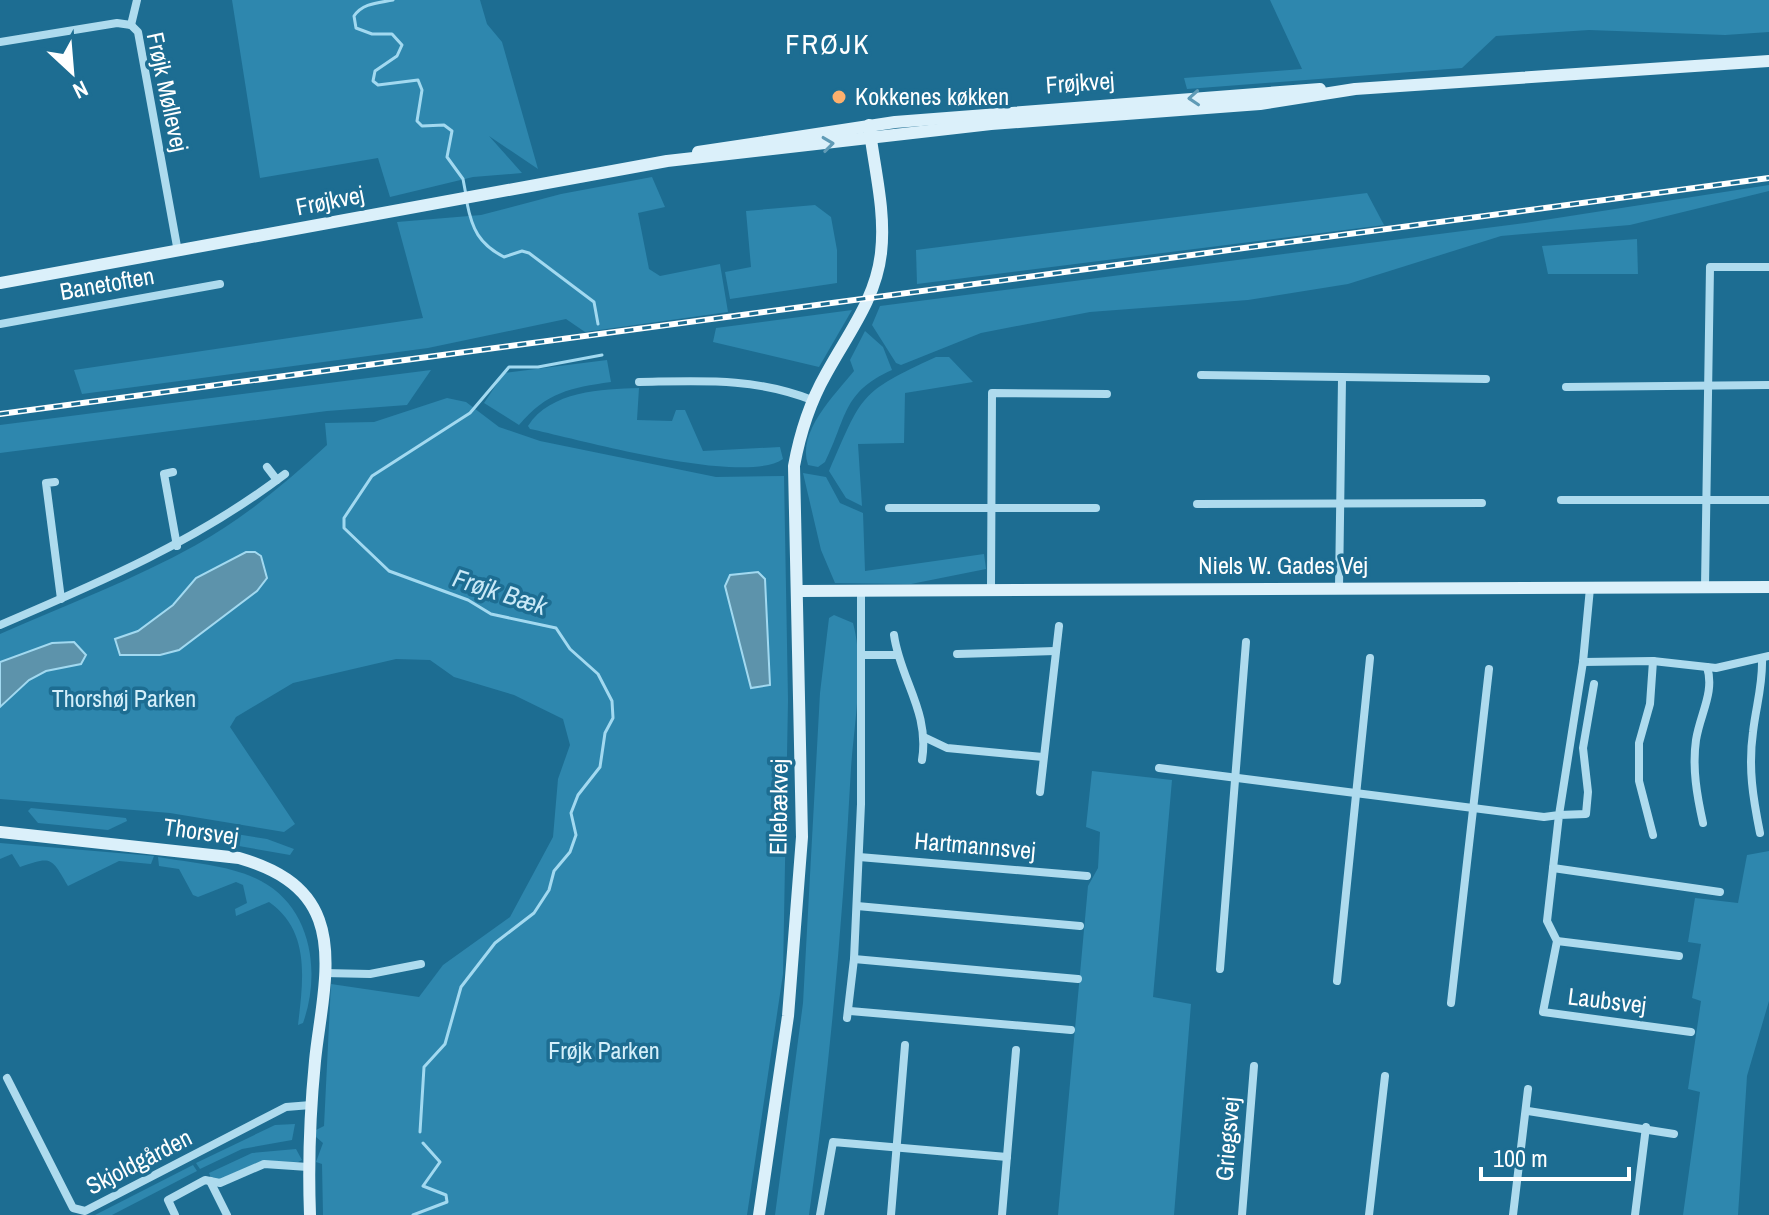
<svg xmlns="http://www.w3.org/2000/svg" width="1769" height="1215" viewBox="0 0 1769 1215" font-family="'Archivo Narrow',sans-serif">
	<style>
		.green { fill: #2e87ae }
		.water { fill: #5d93ab; stroke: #a2d9f0; stroke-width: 2 }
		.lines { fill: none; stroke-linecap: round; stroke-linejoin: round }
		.stream { stroke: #a2d9f0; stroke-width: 3 }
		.street { stroke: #aedbee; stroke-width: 8 }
		.secondary { stroke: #dbf0fa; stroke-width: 12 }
		.rail-casing { stroke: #fff; stroke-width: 6 }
		.rail { stroke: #1d6d92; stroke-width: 3; stroke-dasharray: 9; stroke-linecap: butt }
		.oneway { stroke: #609bb6 }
		.poi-dot { fill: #fdb06d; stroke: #1d6d92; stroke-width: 3 }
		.labels { text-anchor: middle; stroke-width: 7; stroke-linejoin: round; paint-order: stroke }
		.street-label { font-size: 24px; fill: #fff; stroke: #1d6d92 }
		.poi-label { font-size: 24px; fill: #fff; stroke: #1d6d92; text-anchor: start }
		.park-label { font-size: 24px; fill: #d4effa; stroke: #1d6d92 }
		.water-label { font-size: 26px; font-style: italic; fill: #c9e9f7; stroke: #1d6d92 }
		.quarter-label { font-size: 28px; letter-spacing: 2px; fill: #fff; stroke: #1d6d92 }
	</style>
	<rect width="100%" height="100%" fill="#1d6d92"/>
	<g class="green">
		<polygon points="232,0 480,0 487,24 502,42 538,169 489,136 522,173 473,177 390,197 378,158 260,178"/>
		<polygon points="1270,0 1769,0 1769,32 1725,35 1589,30 1496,36 1462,68 1187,89 1184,78 1302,69"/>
		<polygon points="652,177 665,207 638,213 649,269 660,276 720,264 728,312 585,332 566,319 428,348 82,394 74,370 423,318 397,222 481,215 561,194"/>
		<polygon points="1769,185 1769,191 1630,225 1501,236 1348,284 1248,300 1090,312 981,333 901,365 896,363 872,325 880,306 1525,223"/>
		<polygon points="1367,193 1384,225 917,284 916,250"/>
		<polygon points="815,205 831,217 837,250 837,283 730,299 725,272 751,267 746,211"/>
		<polygon points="1637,239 1638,274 1548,274 1542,246"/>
		<polygon points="852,310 819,367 713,342 716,328"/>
		<path d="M865,331l18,16 9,23c-50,22 -45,48 -67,92l-7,5 -10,-2c-11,-34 26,-69 46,-94l-4,-11z"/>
		<path d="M936,357h13l24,25 -68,11 -1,50 -46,1 4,62 -16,-8 -17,-27c34,-77 29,-78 107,-114z"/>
		<path d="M607,360l4,22c-41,6 -64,10 -92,43l-35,-22 20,-30z"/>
		<polygon points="431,370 407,405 327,411 0,453 0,425"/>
		<path d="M639,388l-2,32 35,1 4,-11h9l18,41 77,-4 3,12c-39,27 -201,-19 -253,-30l-2,-3c22,-35 74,-37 111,-38z"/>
		<path d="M447,398l19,4 33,25 41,14 176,36 68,-1 4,224 -5,274 -36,241h-424l-1,-51 -6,-2 7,-19 -7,-6v-7l8,-4 7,-142 88,13 24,-32 67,-48 43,-80 5,-58 12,-34 -7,-26 -49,-24 -60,-18 -24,-17 -34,-1 -103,24 -57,34 -6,10 65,97 -11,8 -114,-19 -170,-14v-165c66,-29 133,-54 196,-89 47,-26 91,-63 131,-100l-2,-22 49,-1z"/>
		<polygon points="803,473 826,477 840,503 863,513 865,571 984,554 986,569 911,584 835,583 821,550"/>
		<path d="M834,615l19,8c12,44 1,101 -2,145 -8,150 -21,299 -42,447h-34l28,-212 17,-310 9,-75z"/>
		<polygon points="1092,771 1172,780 1153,997 1191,1004 1174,1215 1058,1215 1088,886 1098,868 1100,832 1086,827"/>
		<polygon points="31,808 126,818 127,821 108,830 38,823 28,811"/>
		<polygon points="175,824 267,839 294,849 290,855 176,835"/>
		<path d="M0,843l154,13 -3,8 -32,-3 -51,25c-17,-29 -16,-30 -48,-19l-8,-13 -12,5z"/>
		<polygon points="1769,851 1769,1001 1747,1076 1738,1215 1683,1215 1700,1092 1688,1089 1701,1001 1692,998 1701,944 1688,942 1695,898 1738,903 1747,855"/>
		<path d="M158,857c34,6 73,8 103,24 51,27 60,92 42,142l-5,2c5,-44 13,-94 -29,-123l-33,14 -1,-7 12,-6 -4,-18 -7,-3 -38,15 -5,-2 -14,-26 -20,-3z"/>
		<polygon points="295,1124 292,1140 242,1149 200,1169 196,1163 275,1125"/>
		<polygon points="296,1149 302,1160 298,1162 262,1161 218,1180 212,1180 209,1173 252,1153"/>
		<polygon points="193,1165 197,1171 112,1215 95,1215"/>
	</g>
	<g class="water">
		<polygon points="246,552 255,552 261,556 267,578 257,591 179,650 160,655 120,655 115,639 138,631 173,605 196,578"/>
		<polygon points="758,572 765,579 770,685 751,688 725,586 730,575"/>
		<polygon points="74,642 86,655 81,664 46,671 29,680 0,707 0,662 52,643"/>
	</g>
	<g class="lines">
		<g class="stream">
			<path d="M393,0c-15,3 -30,3 -39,16l2,12 16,6h20l10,11 -5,11 -22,15 -2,10 5,4 40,-5 4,10 -5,31 5,5 22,-1 8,6 -5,26 16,22 3,16"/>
			<path d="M467,203c5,26 12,41 37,54l18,-6 7,2 65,49 4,22"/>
			<polyline points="420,1132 424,1067 445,1044 461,987 495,943 534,913 549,890 554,871 570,852 576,835 571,813 578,795 600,767 605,733 613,718 612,701 598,674 570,649 556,628 491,614 468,600 389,571 344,528 344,518 372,476 470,413 509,367 538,367 602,355"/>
			<polyline points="413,1215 447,1202 446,1195 423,1186 440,1162 423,1143"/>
		</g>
		<g class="street">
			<polyline points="131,25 137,0"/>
			<polyline points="0,42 117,23 131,25 138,32 178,252"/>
			<polyline points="0,324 220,284"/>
			<polyline points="1201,375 1486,379"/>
			<path d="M639,382c62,-1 114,-5 173,18"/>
			<polyline points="1566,387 1769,385"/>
			<polyline points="267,467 277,480"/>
			<polyline points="173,472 164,474 177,546"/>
			<polyline points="55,482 46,483 61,599"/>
			<polyline points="1561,500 1769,500"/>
			<polyline points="1197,504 1482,503"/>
			<polyline points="889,508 1096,508"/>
			<polyline points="1705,587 1710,267 1769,267"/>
			<polyline points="991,588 992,393 1107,394"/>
			<polyline points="1339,588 1342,379"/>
			<path d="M0,625c101,-43 197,-84 285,-151"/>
			<path d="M894,635c6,44 36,77 28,125"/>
			<polyline points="957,654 1055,651"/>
			<polyline points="861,655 897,655"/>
			<polyline points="1583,662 1653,661 1716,668 1769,656"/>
			<polyline points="1594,684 1583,748 1588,792 1586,814 1559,815 1547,921 1557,941 1543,1012 1691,1032"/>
			<polyline points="926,738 947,748 1043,757"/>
			<polyline points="1159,768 1544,817 1559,815 1583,662 1590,588"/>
			<polyline points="1040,792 1059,626"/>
			<path d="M1703,823c-6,-27 -11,-55 -7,-83 4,-26 19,-48 11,-73"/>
			<path d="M1760,833c-7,-35 -12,-65 -7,-101 3,-26 10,-47 9,-74"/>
			<polyline points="1653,835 1639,781 1639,743 1650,704 1653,661"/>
			<polyline points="859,857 1087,876"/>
			<polyline points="1553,868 1720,892"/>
			<polyline points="857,906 1080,926"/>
			<polyline points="1557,941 1679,956"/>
			<polyline points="854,959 1078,979"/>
			<polyline points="1220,969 1246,642"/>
			<polyline points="324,973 370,974 421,964"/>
			<polyline points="1337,981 1370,658"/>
			<polyline points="1451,1003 1489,669"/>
			<polyline points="850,1011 1071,1030"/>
			<polyline points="847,1018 854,959 861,804 861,589"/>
			<polyline points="7,1078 73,1208 85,1211 286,1107 311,1105"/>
			<polyline points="1528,1111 1674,1134"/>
			<polyline points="210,1181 227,1215"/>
			<polyline points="175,1215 168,1200 205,1180 220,1183 264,1164 308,1167"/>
			<polyline points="820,1215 833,1142 1007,1157"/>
			<polyline points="891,1215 905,1045"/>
			<polyline points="1002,1215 1016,1050"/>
			<polyline points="1242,1215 1254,1066"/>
			<polyline points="1369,1215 1385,1076"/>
			<polyline points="1513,1215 1528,1089"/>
			<polyline points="1635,1215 1646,1127"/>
		</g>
		<g class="secondary">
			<polyline points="698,152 895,122 1320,89"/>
			<polyline points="0,283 667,161 991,124 1260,104 1355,89 1769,61"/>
			<polyline points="798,591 1769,587"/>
			<path d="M0,832l239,26c34,10 67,26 80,62 15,41 0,98 -4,141 -5,51 -7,102 -5,154"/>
			<path d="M759,1215l29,-199 14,-179 -8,-371c6,-33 15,-62 32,-92 21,-39 50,-75 55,-121 5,-42 -7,-86 -12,-128"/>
		</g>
		<defs>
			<polyline id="rail" points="0,414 1769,178"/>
		</defs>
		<use href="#rail" class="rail-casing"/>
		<use href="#rail" class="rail"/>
	</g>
	<defs><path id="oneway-chevron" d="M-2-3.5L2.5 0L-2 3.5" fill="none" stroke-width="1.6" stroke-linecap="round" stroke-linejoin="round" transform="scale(2)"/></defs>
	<g class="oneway">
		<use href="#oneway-chevron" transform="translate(1194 98) rotate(176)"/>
		<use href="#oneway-chevron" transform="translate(828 144) rotate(-7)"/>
	</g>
	<circle class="poi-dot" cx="839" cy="97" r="8"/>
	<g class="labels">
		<g class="street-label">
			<text transform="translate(1080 83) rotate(-4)" y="8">Frøjkvej</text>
			<text transform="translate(167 92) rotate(78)" y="8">Frøjk Møllevej</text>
			<text transform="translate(330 201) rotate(-11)" y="8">Frøjkvej</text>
			<text transform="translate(107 284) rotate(-10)" y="8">Banetoften</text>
			<text x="1283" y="574">Niels W. Gades Vej</text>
			<text transform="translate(779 807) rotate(-89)" y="8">Ellebækvej</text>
			<text transform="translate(201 832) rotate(8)" y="8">Thorsvej</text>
			<text transform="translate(975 846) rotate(5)" y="8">Hartmannsvej</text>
			<text transform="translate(1607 1001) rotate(7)" y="8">Laubsvej</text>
			<text transform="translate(1228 1139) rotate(-85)" y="8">Griegsvej</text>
			<text transform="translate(139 1162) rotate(-27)" y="8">Skjoldgården</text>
		</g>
		<g class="poi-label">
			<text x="855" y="105">Kokkenes køkken</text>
		</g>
		<g class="park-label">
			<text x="124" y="707">Thorshøj Parken</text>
			<text x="604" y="1059">Frøjk Parken</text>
		</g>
		<g class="water-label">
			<text transform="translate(500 592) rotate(18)" y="9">Frøjk Bæk</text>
		</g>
		<g class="quarter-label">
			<text x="828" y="54">FRØJK</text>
		</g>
	</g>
	<g transform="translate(72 72) rotate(154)" stroke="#1d6d92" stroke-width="6" paint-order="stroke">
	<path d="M0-6L14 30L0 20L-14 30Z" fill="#ffffff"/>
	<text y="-12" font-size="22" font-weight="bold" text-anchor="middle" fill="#ffffff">N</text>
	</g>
	<path d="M1481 1167v12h148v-12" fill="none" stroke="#ffffff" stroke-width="4"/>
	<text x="1493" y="1167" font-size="24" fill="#ffffff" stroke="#1d6d92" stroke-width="6" paint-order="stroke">100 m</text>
</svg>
